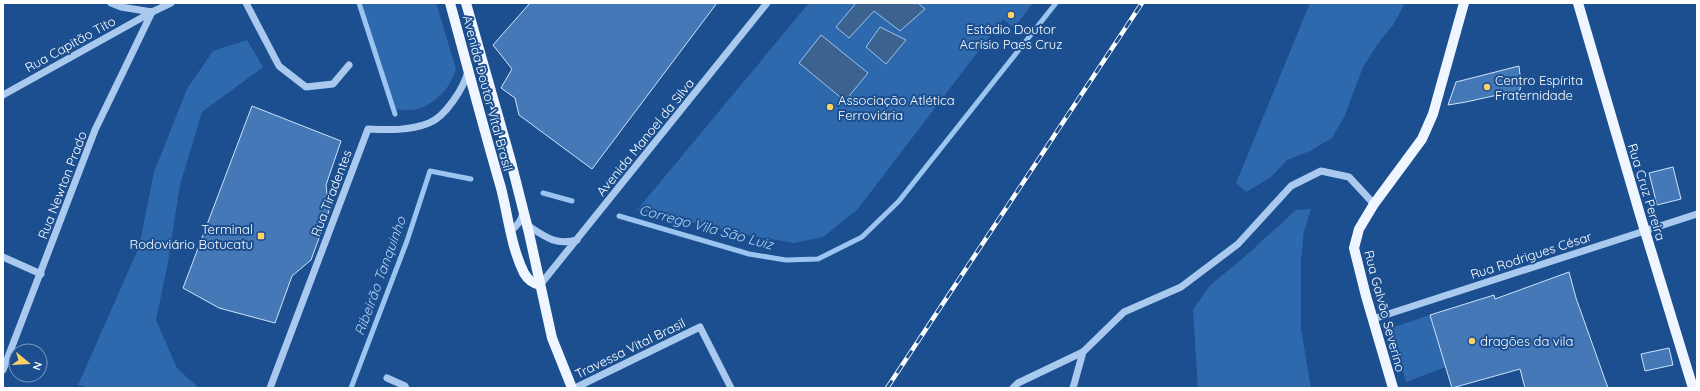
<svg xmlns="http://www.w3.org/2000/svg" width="1700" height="391" viewBox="0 0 1700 391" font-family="Quicksand,sans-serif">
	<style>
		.green { fill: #2e69ad }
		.water { fill: #3c6290; stroke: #9cc4f0 }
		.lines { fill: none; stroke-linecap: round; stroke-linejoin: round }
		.stream { stroke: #9cc4f0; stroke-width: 5 }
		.building { fill: #4478b7; stroke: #cfe3fa }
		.minor { stroke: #a9c9ee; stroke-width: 7 }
		.major { stroke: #f0f6ff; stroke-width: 10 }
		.rail-casing { stroke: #fff; stroke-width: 4.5 }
		.rail { stroke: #1b4f8f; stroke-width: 3; stroke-dasharray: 9; stroke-linecap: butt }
		.poi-dot { fill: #ffd166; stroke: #1b4f8f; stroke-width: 1.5 }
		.labels { text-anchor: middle; stroke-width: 4; stroke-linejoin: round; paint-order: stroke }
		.poi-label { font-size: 13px; fill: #fff; stroke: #1b4f8f; text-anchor: start }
		.street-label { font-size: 13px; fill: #fff; stroke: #1b4f8f }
		.water-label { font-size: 14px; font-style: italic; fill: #b5d3f5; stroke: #1b4f8f }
	</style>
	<rect width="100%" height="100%" fill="#1b4f8f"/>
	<g class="green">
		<path d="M360,3h76l20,66c-7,25 -33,47 -59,40l-4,-5z"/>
		<polygon points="809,3 1033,3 1014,28 1003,19 857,210 823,237 794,243 753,236 637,210"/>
		<polygon points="1310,3 1405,3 1393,25 1377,45 1363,67 1345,115 1332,138 1310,151 1287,160 1270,178 1246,192 1236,183"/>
		<polygon points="247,40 263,67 202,112 180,185 168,262 156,320 177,368 199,388 92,388 78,385 139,247 154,172 187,89 213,51"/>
		<polygon points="1311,209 1304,231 1301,260 1301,329 1311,388 1198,388 1193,310 1210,285 1241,260 1296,210"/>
		<polygon points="1430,315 1446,367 1406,382 1391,328"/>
	</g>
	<g class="water">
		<polygon points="856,3 918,3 925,9 900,31 874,11 849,38 836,27"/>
		<polygon points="880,27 906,40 886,64 866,47"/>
		<polygon points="821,35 868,73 845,101 799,63"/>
	</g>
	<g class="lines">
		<g class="stream">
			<polyline points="359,3 395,114"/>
			<polyline points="543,193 572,201"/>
			<polyline points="619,216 749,254 786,260 818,259 862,237 899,201 1056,3"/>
			<polyline points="351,388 407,241 430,171 471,179"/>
		</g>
	</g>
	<g class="building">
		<polygon points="530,3 717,3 592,169 519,115 515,98 501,88 512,69 493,45"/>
		<polygon points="1519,66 1521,83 1520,90 1466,102 1448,105 1456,82"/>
		<polygon points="252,106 341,141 326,185 329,211 311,260 292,276 275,323 219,308 183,288"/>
		<polygon points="1673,167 1681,199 1657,205 1649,173"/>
		<polygon points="1569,272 1576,298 1608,388 1525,388 1520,369 1452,388 1430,315 1494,295 1495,299"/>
		<polygon points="1669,348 1673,365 1645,371 1641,354"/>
	</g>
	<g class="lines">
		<g class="minor">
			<polyline points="111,3 121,7 152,12"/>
			<polyline points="246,3 279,66 306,87 333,84 349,65"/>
			<polyline points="3,95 152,12 171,3"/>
			<path d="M527,225c17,11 28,21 50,15"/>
			<path d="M511,230c7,-4 10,-9 12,-17"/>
			<polyline points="3,257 41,274"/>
			<polyline points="540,285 767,3"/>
			<polyline points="1373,319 1697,214"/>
			<polyline points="3,370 95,130 152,12"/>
			<polyline points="387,378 405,386 406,388"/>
			<path d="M270,388l98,-259c20,1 41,2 61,-6 16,-6 35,-35 39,-52"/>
			<polyline points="575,388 700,327 731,388"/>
			<polyline points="1013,388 1018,383 1083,352"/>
			<polyline points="1073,388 1083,352 1124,312 1181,287 1238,244 1291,186 1321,171 1349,177 1374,204"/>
		</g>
		<g class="major">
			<path d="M450,3c17,62 33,123 51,185 7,27 10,59 23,85 4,7 8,10 16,12"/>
			<polyline points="466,3 510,158 529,233 552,338 572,388"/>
			<polyline points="1578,3 1641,218 1693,388"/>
			<polyline points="1393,388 1366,296 1354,248 1359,229 1374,204 1422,139 1433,114 1464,3"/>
		</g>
		<defs>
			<polyline id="rail" points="887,388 1142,3"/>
		</defs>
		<use href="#rail" class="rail-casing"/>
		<use href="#rail" class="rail"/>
	</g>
	<g class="poi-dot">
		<circle cx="1011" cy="15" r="4"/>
		<circle cx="1487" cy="87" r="4"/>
		<circle cx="830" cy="107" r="4"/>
		<rect x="257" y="232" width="8" height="8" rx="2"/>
		<circle cx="1472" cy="341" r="4"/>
	</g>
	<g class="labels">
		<g class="poi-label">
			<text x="1011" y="34" text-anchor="middle">Estádio Doutor<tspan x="1011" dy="15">Acrísio Paes Cruz</tspan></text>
			<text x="1495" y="85">Centro Espírita<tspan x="1495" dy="15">Fraternidade</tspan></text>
			<text x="838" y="105">Associação Atlética<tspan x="838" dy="15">Ferroviária</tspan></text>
			<text x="253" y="234" text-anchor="end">Terminal<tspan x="253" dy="15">Rodoviário Botucatu</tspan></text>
			<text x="1480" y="346">dragões da vila</text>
		</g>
		<g class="street-label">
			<text transform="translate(70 44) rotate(-29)" y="5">Rua Capitão Tito</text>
			<text transform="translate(488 93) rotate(75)" y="5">Avenida Doutor Vital Brasil</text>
			<text transform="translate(645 137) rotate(-51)" y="5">Avenida Manoel da Silva</text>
			<text transform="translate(62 185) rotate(-69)" y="5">Rua Newton Prado</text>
			<text transform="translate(1647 192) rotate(73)" y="5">Rua Cruz Pereira</text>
			<text transform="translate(331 193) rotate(-69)" y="5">Rua Tiradentes</text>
			<text transform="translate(1531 255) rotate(-18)" y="5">Rua Rodrigues César</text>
			<text transform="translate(1385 311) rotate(75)" y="5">Rua Galvão Severino</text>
			<text transform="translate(630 348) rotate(-26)" y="5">Travessa Vital Brasil</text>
		</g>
		<g class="water-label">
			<text transform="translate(706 227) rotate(15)" y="5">Corrego Vila São Luiz</text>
			<text transform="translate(380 276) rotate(-70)" y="5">Ribeirão Tanquinho</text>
		</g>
	</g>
	<rect width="1700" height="391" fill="none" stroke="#ffffff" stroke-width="8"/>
	<g transform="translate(28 363) rotate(108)"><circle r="19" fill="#1b4f8f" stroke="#7695bc"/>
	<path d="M0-3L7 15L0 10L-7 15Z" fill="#ffd166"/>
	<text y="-6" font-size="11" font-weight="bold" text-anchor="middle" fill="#ffffff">N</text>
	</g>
</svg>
